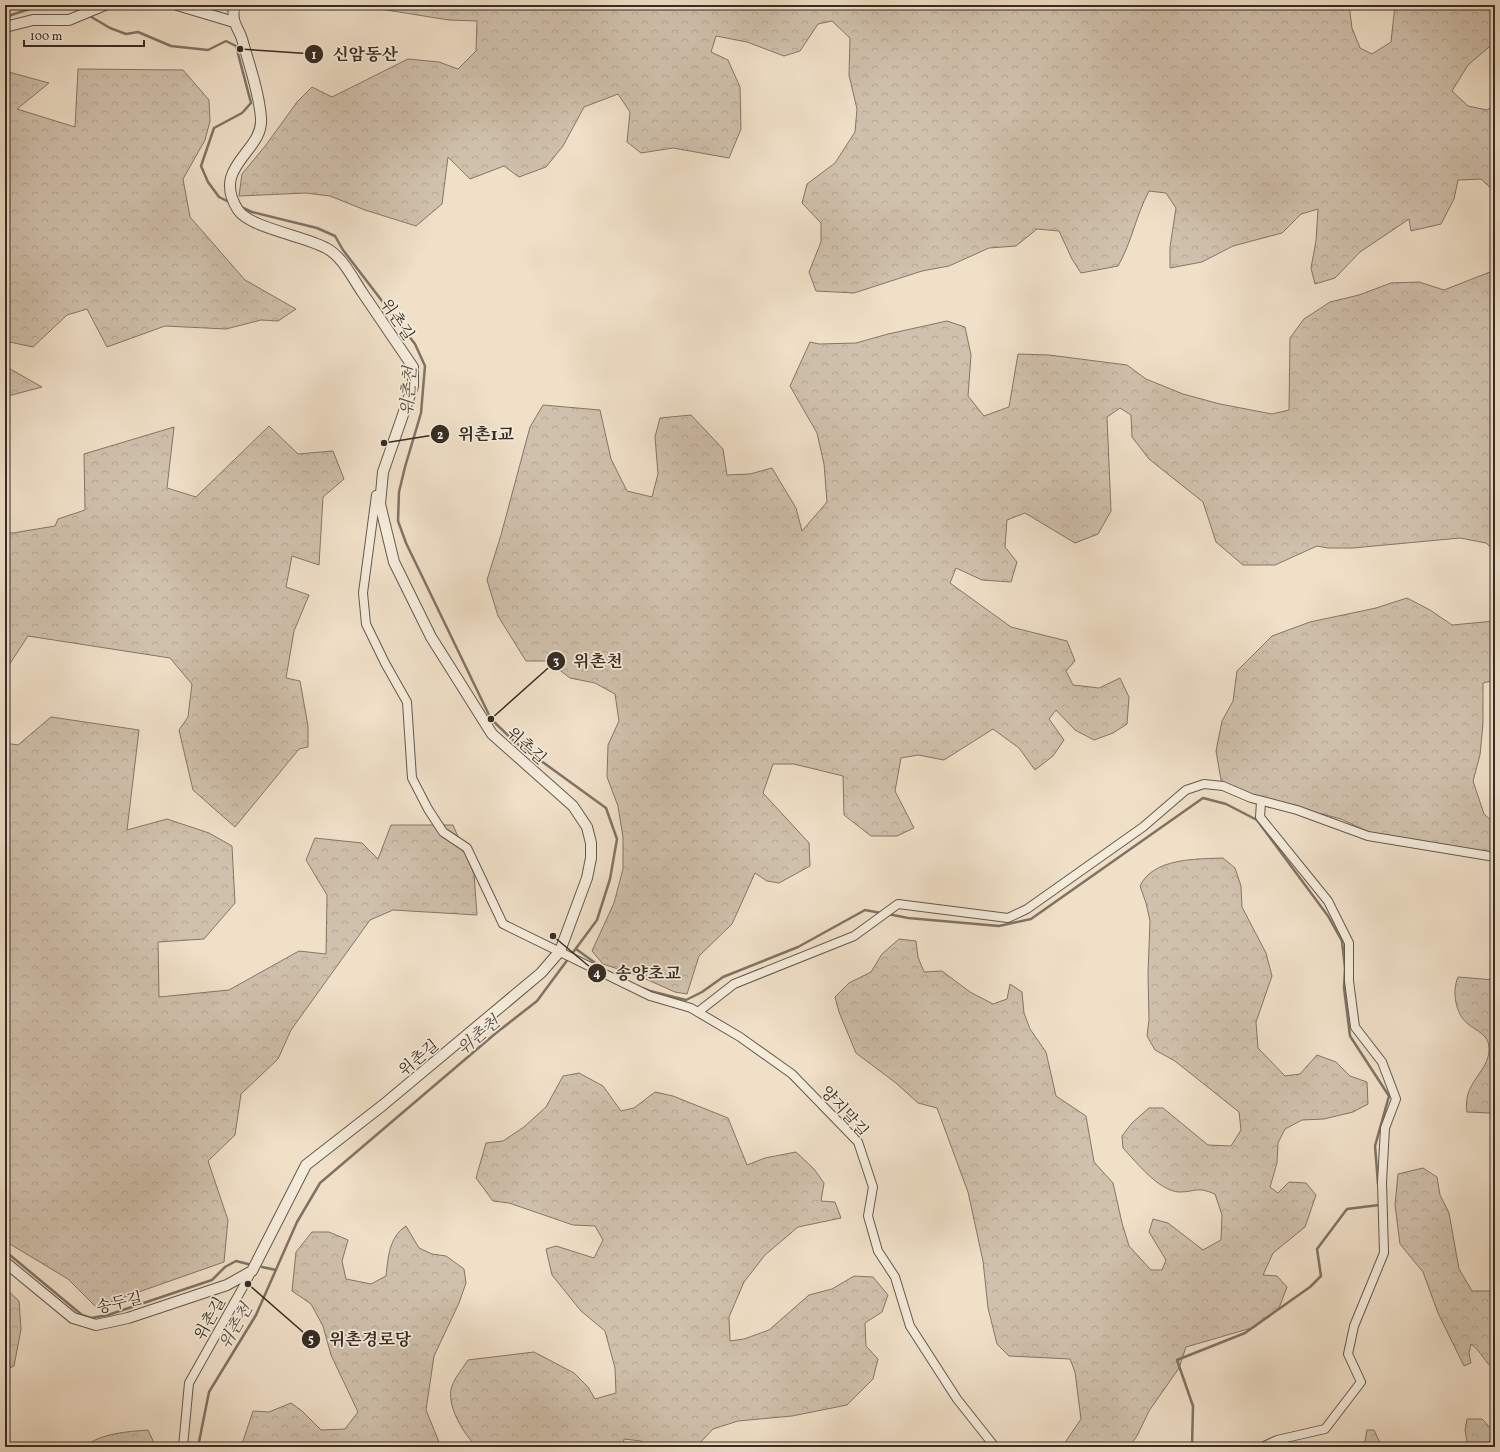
<svg xmlns="http://www.w3.org/2000/svg" width="1500" height="1452" viewBox="0 0 1500 1452" font-family="Vollkorn,'Noto Serif KR',serif">
	<style>
		.forest { fill: url(#forest-crowns); stroke: #837668 }
		.lines { fill: none; stroke-linecap: round; stroke-linejoin: round }
		.stream { stroke: #807365; stroke-width: 2.5 }
		.minor-casing { stroke: #64594d; stroke-width: 10 }
		.tertiary-casing { stroke: #64594d; stroke-width: 12 }
		.minor { stroke: #f5ebdb; stroke-width: 8 }
		.tertiary { stroke: #f5ebdb; stroke-width: 10 }
		.labels { text-anchor: middle; stroke-width: 3.5; stroke-linejoin: round; paint-order: stroke }
		.street-label { font-size: 16px; fill: #362c24; stroke: #f5ebdb }
		.water-label { font-size: 17px; font-style: italic; fill: #5b5044; stroke: #f5ebdb }
		.leader { fill: none; stroke: #362c24; stroke-width: 1.5 }
		.callout-dot { fill: #362c24; stroke: #f5ebdb; stroke-width: 1.5 }
		.mark-label { font-size: 12px; text-anchor: middle; font-weight: bold; fill: #fff }
		.callout-label { font-size: 17px; text-anchor: middle; font-weight: bold; fill: #362c24; stroke: #f5ebdb; stroke-width: 3.5; stroke-linejoin: round; paint-order: stroke }
	</style>
	<defs>
		<pattern id="forest-crowns" width="20" height="18" patternUnits="userSpaceOnUse"><rect width="20" height="18" fill="#d0c1ac"/><path d="M2 6a3 3 0 1 1 6 0M12 15a3 3 0 1 1 6 0" fill="none" stroke="#b3a694"/></pattern>
	</defs>
	<rect width="100%" height="100%" fill="#f0e0c8"/>
	<filter id="stains"><feTurbulence type="fractalNoise" baseFrequency=".005" numOctaves="4"/><feColorMatrix values="0 0 0 0 .2 0 0 0 0 .09 0 0 0 0 .02 0 0 0 .5 -.17"/></filter>
	<radialGradient id="worn" r=".72"><stop offset=".6" stop-color="#630" stop-opacity="0"/><stop offset="1" stop-color="#630" stop-opacity=".3"/></radialGradient>
	<g class="forest">
		<path d="M373,5h976l3,23 8,20 12,6 19,-12 4,-37h100v37l-27,23 -16,26 16,15 19,4 8,-5v87l-14,-13 -23,1 -4,19 -13,25 -30,7 -2,-12 -49,33 -25,26 -20,6 -4,-16 5,-27 2,-32 -17,5 -19,19 -49,13 -31,16 -32,6v-21l6,-39 -10,-15 -17,-2c-13,24 -17,51 -31,75l-37,7 -9,-14 -13,-28 -22,-2 -21,17 -27,2 -40,18 -27,5 -68,22 -38,-2 -7,-19 12,-30v-19l-19,-20 5,-19 28,-21 20,-31 2,-23 -8,-34 1,-37 -18,-17 -14,3 -18,27 -16,5 -37,-14 -31,-6 -5,16 17,8 12,27 1,42 -12,29 -56,-10 -32,5 -14,-11 3,-30 -12,-18 -34,13 -21,39 -17,21 -27,10 -15,-11 -34,13 -22,-22 -6,47 -26,22 -51,-16 -35,-14 -24,-3 -67,3 3,-22 24,-29 31,-43 15,-15 20,10 76,-38 31,3 19,7 18,-18 1,-30 -28,-1 -69,-11z"/>
		<polygon points="78,69 183,70 209,100 210,121 205,140 183,179 190,217 245,280 296,309 278,321 261,320 226,329 165,326 107,347 87,309 67,315 33,347 5,341 5,71 49,83 17,109 75,127"/>
		<polygon points="1495,270 1495,551 1486,543 1460,538 1353,548 1328,548 1317,546 1275,565 1243,565 1216,542 1203,502 1149,459 1132,437 1131,415 1120,408 1107,417 1111,511 1098,534 1075,543 1025,513 1007,520 1005,547 1017,562 1011,582 982,580 956,568 950,583 1011,627 1067,641 1075,661 1066,671 1073,685 1099,688 1120,678 1129,697 1127,724 1113,733 1094,740 1075,730 1056,710 1049,719 1064,740 1053,756 1035,770 1019,748 993,729 944,760 918,755 901,758 895,791 914,828 897,836 871,836 844,815 843,776 794,764 773,764 763,793 809,843 810,866 779,883 767,881 755,873 732,924 699,956 687,994 675,992 639,976 603,964 592,951 614,903 623,869 623,837 618,806 607,777 608,745 619,721 615,694 595,683 570,678 548,661 526,661 498,616 487,580 501,535 530,427 543,405 600,410 611,459 627,491 652,497 658,474 655,437 660,418 691,415 723,449 727,475 750,474 772,468 796,508 802,531 827,502 824,464 817,433 790,386 810,342 819,344 856,343 888,334 947,321 965,327 971,355 968,396 984,416 1009,407 1018,354 1049,355 1127,365 1146,379 1183,394 1220,404 1272,414 1289,410 1290,338 1304,319 1330,302 1359,295 1391,283 1419,282 1444,290"/>
		<polygon points="5,366 42,387 8,396 5,400"/>
		<polygon points="269,426 298,454 333,451 344,479 323,497 319,565 292,556 286,587 309,595 294,631 286,678 300,681 308,726 308,747 299,749 235,827 193,790 179,730 188,717 192,684 170,658 28,636 5,671 5,533 13,533 55,526 58,519 85,510 84,454 174,427 167,488 196,497"/>
		<polygon points="1407,598 1430,610 1452,625 1495,621 1495,680 1483,683 1483,723 1480,755 1473,781 1484,814 1495,824 1495,857 1388,841 1341,819 1276,802 1248,797 1221,780 1216,751 1222,721 1233,701 1237,671 1272,636 1310,622 1376,608"/>
		<polygon points="51,717 139,730 127,830 167,819 209,833 232,846 235,903 204,939 158,942 159,997 229,990 299,951 326,954 327,895 306,860 315,838 362,843 378,859 391,825 453,825 474,874 477,915 393,910 370,920 291,1030 278,1059 241,1094 235,1135 208,1161 228,1220 224,1262 96,1307 68,1279 5,1241 5,743 18,745"/>
		<path d="M1223,858l12,10 6,18 1,21 24,46 6,23 -16,46 2,26 27,28 15,-2 17,-19 19,7 14,14 17,6 1,22 -15,8 -29,7 -22,1 -17,9 -7,14 -1,20 -7,24 8,6 11,-11 17,1 10,12 -11,32 -32,26 -10,22 14,1 10,11 -8,21 -24,19 -69,20 -7,21 -30,43 -12,25 -8,11h-64l1,-6 15,-22 -6,-47 -5,-13 -61,-3 -12,-12 -9,-36 -5,-47 -15,-69 -31,-84 -19,-5 -22,-20 -40,-30 -17,-41 -4,-15 14,-14 22,-11 11,-18 17,-15 17,2 2,16 6,15 18,-1 28,21 23,12 14,-5 3,-15 12,8 2,21 6,16 16,23 10,44 30,20 8,46 19,21 9,40 7,23 22,24h11l4,-10 -17,-28 4,-13 15,4 35,27 18,-10 1,-25 -7,-21c-19,-8 -19,-2 -36,-2 -20,-1 -43,-30 -56,-44l-1,-12 10,-13 17,-15h14l45,37 23,1 10,-16 -2,-18 -64,-51 -20,-11 -8,-14 2,-16 -1,-47 2,-52 -4,-18 -6,-17c13,-28 56,-27 83,-28z"/>
		<path d="M1458,977l37,3v135l-5,-2 -23,-1c-5,-30 23,-40 22,-64 0,-14 -13,-17 -21,-24 -13,-10 -16,-33 -10,-47z"/>
		<path d="M579,1073l24,13 18,25 13,-3 21,-16 18,4 55,22 19,47 18,-7 31,-6 18,17 10,14 -3,18 14,1 6,16 -43,9 -33,28 -21,27 -15,35 1,24 14,-2 25,-9 40,-35 23,-6 22,-13 19,1 15,18 -6,17 -17,11 1,23 12,13 -5,20 -26,26 -55,11 -54,5 -25,8 -17,18h-45l-10,-6 -17,-2 -1,8h-146c-13,-12 -32,-43 -25,-61 3,-9 11,-18 16,-26l66,-8 40,21 14,14 7,12 21,-6 -1,-25 -10,-37 -24,-20 -29,-36 -6,-26 10,-3 38,12 9,-18 -8,-14 -22,-1 -64,-22 -16,-2 -17,-23 10,-35 17,-2 21,-14 22,-20 17,-31z"/>
		<path d="M1423,1168l14,9 3,18 9,18 10,56 13,22h18l4,12 1,67c-10,-7 -14,-19 -24,-26l-2,9 2,10 -7,3 -26,-53 -15,-41 -23,-28 -5,-39 3,-31z"/>
		<path d="M406,1226l13,22 13,6 14,2 18,13 2,14 -7,20 -25,53 -8,54 15,37h-200l12,-36 16,1 22,-9 11,8 19,19 24,-1 13,-17 -27,-57 -8,-29 -12,-22 -19,-13 4,-39 16,-20h17l19,8 -6,21 4,18 25,5 15,-8c2,-18 3,-39 20,-50z"/>
		<polygon points="5,1288 19,1301 21,1329 14,1366 5,1370"/>
		<polygon points="1467,1419 1482,1419 1495,1433 1495,1447 1468,1447 1465,1430"/>
		<path d="M148,1430l8,17h-73c20,-14 41,-15 65,-17z"/>
		<polygon points="1367,1430 1374,1430 1382,1447 1364,1447"/>
	</g>
	<g class="lines">
		<g class="stream">
			<polyline points="71,5 82,11"/>
			<polyline points="88,15 110,28 126,34 138,32 171,46 208,50 226,41 236,46 251,103 242,113 214,128 201,166 208,182 219,197 231,203"/>
			<polyline points="5,17 42,5"/>
			<polyline points="888,914 908,918 999,926 1031,919 1203,798 1226,804 1257,820 1328,916 1342,941 1345,968 1344,988 1350,1036 1389,1096 1375,1146 1378,1184"/>
			<polyline points="576,949 605,970"/>
			<polyline points="642,988 650,991 686,1000 702,992 723,977 798,947 865,910 881,913"/>
			<polyline points="5,1251 82,1315 91,1318 108,1315 212,1280 225,1267 236,1261 248,1264"/>
			<polyline points="262,1267 276,1270"/>
			<polyline points="198,1447 209,1392 256,1315 297,1222 320,1183 496,1033 537,1001 597,920 610,879 617,839 606,808 515,742 491,719 406,543 398,521 399,492 405,467 421,413 425,366 415,344 343,250 335,236 317,228 252,212 241,207"/>
			<polyline points="1192,1447 1193,1406 1177,1360 1245,1333 1310,1287 1321,1276 1317,1249 1347,1209 1379,1205 1379,1203"/>
		</g>
		<defs>
			<g id="minor">
				<polyline points="376,495 363,593 366,624 385,663 407,702 412,778 428,809 443,832 467,848 503,924 650,996 691,1008 740,1037 792,1074 858,1142 873,1187 868,1216 878,1251 895,1277 910,1326 957,1399 995,1447"/>
				<polyline points="1261,802 1260,817 1328,901 1349,943 1349,981 1355,1027 1382,1062 1396,1099 1385,1128 1382,1182 1384,1253 1354,1326 1348,1354 1361,1382 1325,1429 1277,1440 1262,1447"/>
				<polyline points="698,1012 734,984 854,936 898,904 1008,918 1027,909 1143,827 1186,790 1204,784 1223,786 1251,798 1297,810 1368,836 1495,857"/>
				<polyline points="183,1447 189,1383 252,1271"/>
			</g>
			<g id="tertiary">
				<polyline points="177,5 234,22"/>
				<polyline points="5,27 33,20 69,20 105,5"/>
				<path d="M5,1262l68,56 23,7 32,-7 99,-33 25,-14 54,-106 77,-60 158,-132 19,-22 27,-73 4,-20v-15l-4,-16 -14,-21 -81,-72 -61,-97 -37,-75 -14,-58 3,-32 30,-86v-19c-17,-25 -34,-50 -51,-75 -10,-15 -20,-36 -36,-44 -21,-12 -76,-20 -88,-38 -28,-44 26,-58 23,-92 -2,-26 -12,-54 -19,-79 -2,-7 -7,-13 -8,-20 -1,-5 -1,-10 2,-14"/>
			</g>
		</defs>
		<use href="#minor" class="minor-casing"/>
		<use href="#tertiary" class="tertiary-casing"/>
		<use href="#minor" class="minor"/>
		<use href="#tertiary" class="tertiary"/>
	</g>
	<g class="labels">
		<g class="street-label">
			<text transform="translate(398 319) rotate(56)" y="6">위촌길</text>
			<text transform="translate(527 745) rotate(42)" y="6">위촌길</text>
			<text transform="translate(418 1057) rotate(-40)" y="6">위촌길</text>
			<text transform="translate(845 1111) rotate(48)" y="6">양지말길</text>
			<text transform="translate(119 1302) rotate(-13)" y="6">송두길</text>
			<text transform="translate(209 1318) rotate(-61)" y="6">위촌길</text>
		</g>
		<g class="water-label">
			<text transform="translate(408 391) rotate(-86)" y="6">위촌천</text>
			<text transform="translate(478 1035) rotate(-40)" y="6">위촌천</text>
			<text transform="translate(235 1326) rotate(-60)" y="6">위촌천</text>
		</g>
	</g>
	<path class="leader" d="M240 49L314 54M384 443L440 434M491 719L556 661M553 936L597 973M248 1284L311 1339"/>
	<g class="callout-dot">
		<circle cx="240" cy="49" r="4"/>
		<circle cx="384" cy="443" r="4"/>
		<circle cx="491" cy="719" r="4"/>
		<circle cx="553" cy="936" r="4"/>
		<circle cx="248" cy="1284" r="4"/>
		<circle cx="314" cy="54" r="10"/>
		<circle cx="440" cy="434" r="10"/>
		<circle cx="556" cy="661" r="10"/>
		<circle cx="597" cy="973" r="10"/>
		<circle cx="311" cy="1339" r="10"/>
	</g>
	<g class="mark-label">
		<text x="314" y="59">1</text>
		<text x="440" y="439">2</text>
		<text x="556" y="665">3</text>
		<text x="597" y="977">4</text>
		<text x="311" y="1343">5</text>
	</g>
	<g class="callout-label">
		<text x="365" y="60">신암동산</text>
		<text x="486" y="440">위촌1교</text>
		<text x="598" y="667">위촌천</text>
		<text x="648" y="979">송양초교</text>
		<text x="370" y="1345">위촌경로당</text>
	</g>
	<rect width="1500" height="1452" fill="none" stroke="#f0e0c8" stroke-width="20"/>
	<rect x="6" y="6" width="1488" height="1440" fill="none" stroke="#362c24" stroke-width="2"/>
	<rect x="10" y="10" width="1480" height="1432" fill="none" stroke="#362c24"/>
	<path d="M24 40v6h120v-6" fill="none" stroke="#362c24" stroke-width="2"/>
	<text x="30" y="40" font-size="12" fill="#362c24" stroke="#f5ebdb" stroke-width="3" paint-order="stroke">100 m</text>
	<rect width="100%" height="100%" filter="url(#stains)"/>
	<rect width="100%" height="100%" fill="url(#worn)"/>
</svg>
